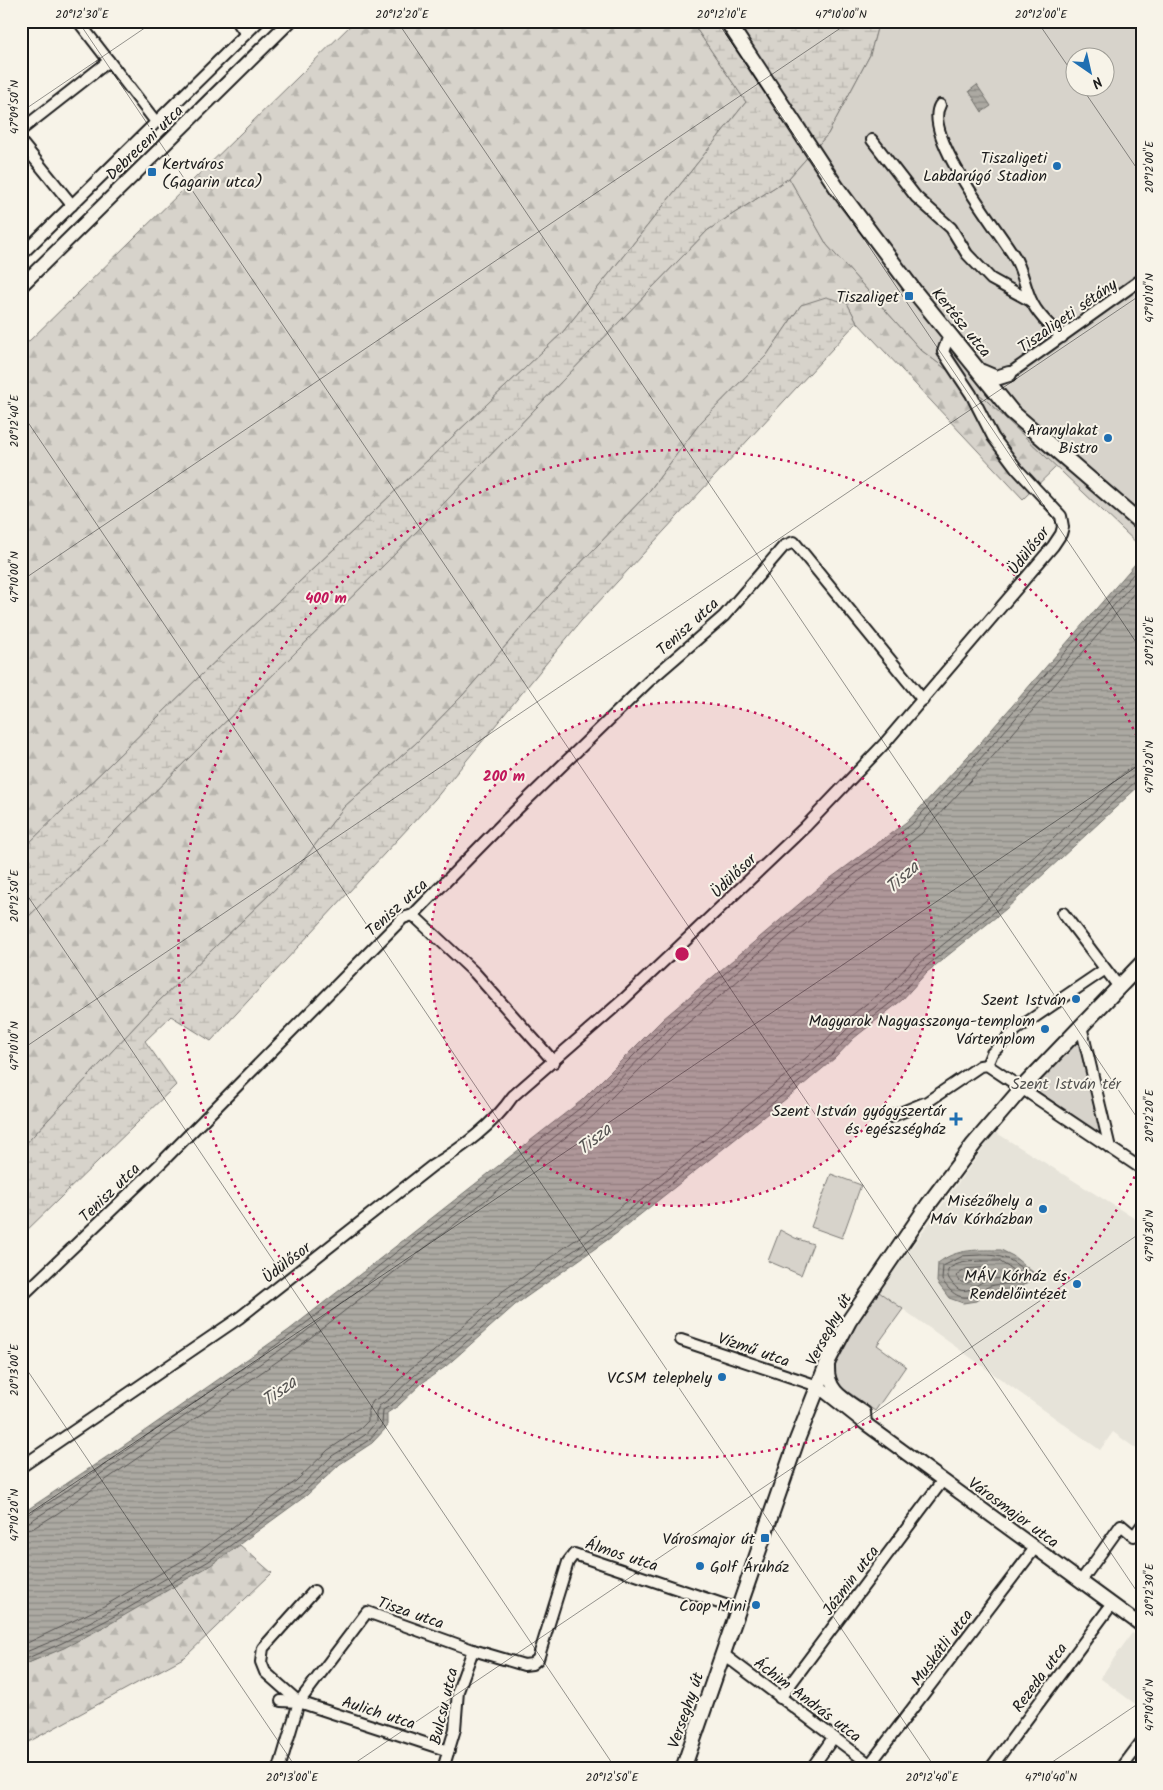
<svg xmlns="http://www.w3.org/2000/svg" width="1163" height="1790" viewBox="0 0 1163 1790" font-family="Kalam,sans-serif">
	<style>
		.built { fill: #e6e3d9 }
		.forest { fill: url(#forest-firs); stroke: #7a7874 }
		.wetland { fill: url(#wetland-marsh); stroke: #7a7874 }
		.park { fill: #d7d3cb; stroke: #7a7874; fill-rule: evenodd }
		.water { fill: url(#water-rules); stroke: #72716c }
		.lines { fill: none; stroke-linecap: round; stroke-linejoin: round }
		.shore { stroke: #565452; stroke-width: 1 }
		.minor-casing { stroke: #1c1c1c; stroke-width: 14 }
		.tertiary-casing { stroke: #1c1c1c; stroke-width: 16 }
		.secondary-casing { stroke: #1c1c1c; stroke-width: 18 }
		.minor { stroke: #f7f3e8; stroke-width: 10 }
		.tertiary { stroke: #f7f3e8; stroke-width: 12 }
		.secondary { stroke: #f7f3e8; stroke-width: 14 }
		.ticks { fill: none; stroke: #1c1c1c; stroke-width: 1; stroke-opacity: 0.45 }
		.ring { fill: none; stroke: #c2185b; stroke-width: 2.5; stroke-dasharray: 2.5 5 }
		.poi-dot { fill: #1f6fb2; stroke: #f7f3e8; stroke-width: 2 }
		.labels { text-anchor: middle; stroke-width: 4; stroke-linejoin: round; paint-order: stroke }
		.street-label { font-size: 16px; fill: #1c1c1c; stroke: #f7f3e8 }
		.poi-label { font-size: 16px; fill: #1c1c1c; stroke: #f7f3e8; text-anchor: end }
		.park-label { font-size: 16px; fill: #545351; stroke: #f7f3e8 }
		.water-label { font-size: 18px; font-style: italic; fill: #565452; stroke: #f7f3e8 }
		.centre { fill: #c2185b; stroke: #f7f3e8; stroke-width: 2.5 }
		.ring-label { font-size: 15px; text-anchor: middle; font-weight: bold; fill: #c2185b; stroke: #f7f3e8; stroke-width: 4; stroke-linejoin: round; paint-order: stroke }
		.neatline { fill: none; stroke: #1c1c1c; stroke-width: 2 }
		.ticks-label { font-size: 12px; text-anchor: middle; fill: #1c1c1c }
	</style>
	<defs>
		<pattern id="forest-firs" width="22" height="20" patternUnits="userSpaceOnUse" patternTransform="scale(1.25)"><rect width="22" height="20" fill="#d7d3cb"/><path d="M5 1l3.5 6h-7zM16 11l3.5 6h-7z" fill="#b8b5ae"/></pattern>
		<pattern id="wetland-marsh" width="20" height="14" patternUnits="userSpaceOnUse" patternTransform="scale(1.25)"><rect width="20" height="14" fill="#d7d3cb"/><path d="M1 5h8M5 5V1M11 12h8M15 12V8" fill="none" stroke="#b8b5ae"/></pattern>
		<pattern id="water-rules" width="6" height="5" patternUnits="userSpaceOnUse" patternTransform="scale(1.25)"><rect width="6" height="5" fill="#aca9a2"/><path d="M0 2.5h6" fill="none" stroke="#8b8983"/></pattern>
	</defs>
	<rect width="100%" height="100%" fill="#f7f3e8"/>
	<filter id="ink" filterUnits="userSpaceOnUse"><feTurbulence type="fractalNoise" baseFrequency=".02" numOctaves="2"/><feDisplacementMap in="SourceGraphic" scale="10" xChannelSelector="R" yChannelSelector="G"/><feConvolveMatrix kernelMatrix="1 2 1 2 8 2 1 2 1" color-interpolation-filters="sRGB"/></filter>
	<g filter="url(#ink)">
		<g class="built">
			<polygon points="995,1132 1142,1223 1142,1453 1113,1432 1100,1450 879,1292"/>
			<polygon points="1132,1633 1142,1639 1142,1709 1100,1678"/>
		</g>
		<g class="forest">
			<polygon points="355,21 691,21 746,102 562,333 201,675 21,851 21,349"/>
			<polygon points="789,178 827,245 921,350 984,398 1057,466 1023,499 857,322 847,303 801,305 767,355 701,422 647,494 548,597 463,695 415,744 344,807 299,866 156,1004 21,1149 21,924 389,560 708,230"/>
			<path d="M240,1545l32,28 -87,84 -164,89v-80c44,-18 84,-41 125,-64 33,-19 63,-35 94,-57z"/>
		</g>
		<g class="wetland">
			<polygon points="691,21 879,21 870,55 828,134 789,178 708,230 389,560 21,924 21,851 201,675 562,333 746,102"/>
			<polygon points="826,297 847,303 857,322 581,621 435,799 211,1041 171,1016 145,1041 176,1085 21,1236 21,1149 156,1004 299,866 344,807 415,744 463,695 548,597 647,494 701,422 767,355 801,305"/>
		</g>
		<g class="park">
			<path d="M879,21h263v527l-158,-150 -63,-48 -94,-105 -38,-67 39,-44 42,-79zM1076,58h30v30h-30z"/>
			<polygon points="1081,1026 1110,1148 1022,1088"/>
			<polygon points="831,1174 861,1185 842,1238 811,1227"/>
			<polygon points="780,1230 795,1238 813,1244 801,1275 768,1261"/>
			<polygon points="879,1292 903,1309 877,1345 906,1366 875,1411 837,1384 832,1376 833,1358"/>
		</g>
		<g class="water">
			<polygon points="977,85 991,106 982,112 969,91"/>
			<polygon points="1142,556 1142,783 1006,909 927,972 902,1000 854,1038 835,1058 797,1090 617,1233 515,1305 445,1367 422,1383 398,1406 387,1413 387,1427 372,1443 340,1464 307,1495 211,1565 113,1622 64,1648 21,1666 21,1514 126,1444 289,1330 581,1101 663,1019 824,883 909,820 980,743"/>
			<path d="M1001,1250l12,6 21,17 -3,8 -13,7 -29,3 -13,10 -13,2 -14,-5 -12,-16 1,-19c19,-15 41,-13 63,-13z"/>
		</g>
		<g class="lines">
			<g class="shore">
				<path d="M982,1255c19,0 32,4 45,19v3c-12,8 -24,6 -37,9 -7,2 -11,8 -17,10 -15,5 -24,-6 -31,-16l1,-14 20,-10z"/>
				<path d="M982,1261h17l17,11 1,3c-7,6 -21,2 -30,5 -12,4 -23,19 -34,4 -4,-5 -6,-7 -5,-14 9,-9 22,-8 34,-9z"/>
				<polygon points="983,1268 985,1273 968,1283 961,1282 956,1276 966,1269"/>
				<polyline points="21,1518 50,1502 129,1448 292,1334 584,1105 666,1023 827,887 912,824 983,746 1142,564"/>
				<polyline points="21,1524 29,1522 53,1507 296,1339 589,1110 671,1027 831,892 917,828 988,750 1142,573"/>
				<polyline points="21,1531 32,1529 58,1513 301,1345 593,1116 676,1033 836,898 922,833 994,755 1142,584"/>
				<polyline points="21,1646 104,1606 201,1550 296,1481 328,1450 360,1429 368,1421 368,1410 373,1401 386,1393 410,1369 433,1352 503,1291 605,1219 786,1075 822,1044 842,1023 888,987 915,957 994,894 1127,770 1142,766"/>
				<polyline points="21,1654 60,1638 108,1612 205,1556 300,1487 332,1456 365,1435 376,1422 376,1413 379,1406 391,1398 415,1375 438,1358 508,1297 610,1225 791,1081 827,1050 847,1029 894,992 920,963 999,900 1128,780 1135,774 1142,773"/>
				<polyline points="21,1661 62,1643 111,1618 209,1561 304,1492 337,1461 369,1440 382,1425 383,1410 395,1403 419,1379 442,1363 512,1302 614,1229 794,1086 832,1055 851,1034 898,997 924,968 1003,905 1136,781 1142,779"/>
			</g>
			<defs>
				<g id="minor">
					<polyline points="78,21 156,122"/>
					<polyline points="237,21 246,34"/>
					<path d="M940,105c-18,30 57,123 74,151 8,13 10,28 16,42 6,15 20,28 32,39"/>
					<polyline points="21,130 109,61"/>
					<polyline points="872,140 916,197 951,228 967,254 991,279 1031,301"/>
					<polyline points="21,142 72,205"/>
					<polyline points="21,255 259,21"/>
					<polyline points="1009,374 1142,279"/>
					<polyline points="1063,913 1119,987"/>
					<polyline points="413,915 475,973 554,1062"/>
					<polyline points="1081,1026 1110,1148"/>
					<polyline points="987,1065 992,1053 1017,1029 1104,970"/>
					<polyline points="890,1117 927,1102 980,1066 987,1065 1142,1169"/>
					<polyline points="21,1297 161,1163 403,918 413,915 508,818 649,681 724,616 784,546 794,542 923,700"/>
					<polyline points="681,1340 818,1386"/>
					<path d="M829,1367c-1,25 18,32 36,45l1,12"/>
					<path d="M21,1467l218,-149 193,-152c29,-17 62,-42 81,-70l111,-97 181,-172 80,-84 168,-197 8,-12 2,-7 -2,-11 -44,-47 -24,-32 -22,-43 -28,-42 6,-17"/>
					<polyline points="1081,1581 1121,1525 1134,1536 1142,1525"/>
					<polyline points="314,1591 263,1648 261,1662 265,1672 299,1702 449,1751"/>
					<polyline points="723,1654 876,1769"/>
					<polyline points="780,1698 943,1480"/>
					<polyline points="281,1701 299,1702 367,1612 473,1650 524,1665 532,1664 538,1659 568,1562 574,1554 737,1609"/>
					<polyline points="870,1764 1035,1548"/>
					<polyline points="279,1769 299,1702"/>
					<polyline points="443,1769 455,1729 458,1691 473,1650"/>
					<polyline points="811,1769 833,1738"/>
					<polyline points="990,1769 1112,1604"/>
					<polyline points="1121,1769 1142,1741"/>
				</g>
				<g id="tertiary">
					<polyline points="21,286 290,21"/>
					<polyline points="818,1386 866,1424 1142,1626"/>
				</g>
				<g id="secondary">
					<polyline points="727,21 837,188 915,292 1012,412 1142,524"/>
					<polyline points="982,372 996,378 1009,374"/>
					<polyline points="683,1769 797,1440 829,1359 849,1321 928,1205 974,1144 1022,1088 1142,963"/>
				</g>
			</defs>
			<use href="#minor" class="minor-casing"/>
			<use href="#tertiary" class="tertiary-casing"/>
			<use href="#secondary" class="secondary-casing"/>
			<use href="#minor" class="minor"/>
			<use href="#tertiary" class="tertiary"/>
			<use href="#secondary" class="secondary"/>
		</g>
	</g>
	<path class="ticks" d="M78,21l1064,1578M397,21l745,1104M717,21l425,630M1037,21l39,57M1082,88l60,88M21,112l134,-91M21,412l915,1357M21,581l830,-560M21,886l595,883M21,1050l1121,-756M21,1361l276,408M21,1519l1121,-756M346,1769l796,-537M1042,1769l100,-68"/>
	<circle cx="682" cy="954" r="252" fill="#c2185b" fill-opacity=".12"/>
	<g class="ring">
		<circle cx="682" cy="954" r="252"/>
		<path d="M1141 1163A504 504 0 1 1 1141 745"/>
	</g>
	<g class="poi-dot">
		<circle cx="1057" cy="166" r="5"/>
		<rect x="147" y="167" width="10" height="10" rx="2.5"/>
		<rect x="904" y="291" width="10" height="10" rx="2.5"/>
		<circle cx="1108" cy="438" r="5"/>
		<circle cx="1076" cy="999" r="5"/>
		<circle cx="1045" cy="1029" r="5"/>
		<path d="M953.5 1111.5h5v5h5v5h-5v5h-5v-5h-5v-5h5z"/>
		<circle cx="1043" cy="1209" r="5"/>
		<circle cx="1077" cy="1284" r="5"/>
		<circle cx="722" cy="1377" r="5"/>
		<rect x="760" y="1533" width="10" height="10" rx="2.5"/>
		<circle cx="700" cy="1566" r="5"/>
		<circle cx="756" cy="1605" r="5"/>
	</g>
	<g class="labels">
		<g class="street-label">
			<text transform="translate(144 142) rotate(-44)" y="6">Debreceni utca</text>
			<text transform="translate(1067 315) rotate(-35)" y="6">Tiszaligeti sétány</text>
			<text transform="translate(962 322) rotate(51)" y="6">Kertész utca</text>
			<text transform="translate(1028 550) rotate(-52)" y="6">Üdülősor</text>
			<text transform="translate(687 626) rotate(-42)" y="6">Tenisz utca</text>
			<text transform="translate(733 875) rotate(-44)" y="6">Üdülősor</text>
			<text transform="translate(396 907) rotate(-42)" y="6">Tenisz utca</text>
			<text transform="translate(109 1192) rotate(-44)" y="6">Tenisz utca</text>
			<text transform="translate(286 1262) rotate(-38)" y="6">Üdülősor</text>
			<text transform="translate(828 1329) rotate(-62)" y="6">Verseghy út</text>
			<text transform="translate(754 1349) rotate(19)" y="6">Vízmű utca</text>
			<text transform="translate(1014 1512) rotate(36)" y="6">Városmajor utca</text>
			<text transform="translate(622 1554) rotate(18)" y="6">Álmos utca</text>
			<text transform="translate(850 1580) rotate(-53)" y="6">Jázmin utca</text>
			<text transform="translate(411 1612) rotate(19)" y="6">Tisza utca</text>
			<text transform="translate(941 1647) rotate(-53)" y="6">Muskátli utca</text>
			<text transform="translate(1039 1677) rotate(-54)" y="6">Rezeda utca</text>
			<text transform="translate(808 1699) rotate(37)" y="6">Áchim András utca</text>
			<text transform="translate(443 1706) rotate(-77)" y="6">Bulcsu utca</text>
			<text transform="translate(685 1710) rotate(-71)" y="6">Verseghy út</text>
			<text transform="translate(379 1712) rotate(18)" y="6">Aulich utca</text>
		</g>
		<g class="poi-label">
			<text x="1047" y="163">Tiszaligeti<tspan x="1047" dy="18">Labdarúgó Stadion</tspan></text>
			<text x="162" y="169" text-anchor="start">Kertváros<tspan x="162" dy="18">(Gagarin utca)</tspan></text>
			<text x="899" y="302">Tiszaliget</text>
			<text x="1098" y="435">Aranylakat<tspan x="1098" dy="18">Bistro</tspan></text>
			<text x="1066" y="1005">Szent István</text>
			<text x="1035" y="1026">Magyarok Nagyasszonya-templom<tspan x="1035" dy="18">Vártemplom</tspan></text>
			<text x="946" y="1116">Szent István gyógyszertár<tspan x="946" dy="18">és egészségház</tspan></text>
			<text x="1033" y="1206">Misézőhely a<tspan x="1033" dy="18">Máv Kórházban</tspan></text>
			<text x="1067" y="1281">MÁV Kórház és<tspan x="1067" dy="18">Rendelőintézet</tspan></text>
			<text x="712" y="1383">VCSM telephely</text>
			<text x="755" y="1544">Városmajor út</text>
			<text x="710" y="1572" text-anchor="start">Golf Áruház</text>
			<text x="746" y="1611">Coop Mini</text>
		</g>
		<g class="park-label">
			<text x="1066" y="1089">Szent István tér</text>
		</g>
		<g class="water-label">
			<text transform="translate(902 877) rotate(-42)" y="6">Tisza</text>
			<text transform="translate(594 1139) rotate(-39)" y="6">Tisza</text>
			<text transform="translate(279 1391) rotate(-36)" y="6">Tisza</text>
		</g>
	</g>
	<circle cx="682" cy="954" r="8" class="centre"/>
	<g class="ring-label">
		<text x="326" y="603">400 m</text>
		<text x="504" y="781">200 m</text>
	</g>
	<rect width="1163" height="1790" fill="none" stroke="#f7f3e8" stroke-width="55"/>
	<g transform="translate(1090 72) rotate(146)"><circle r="24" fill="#f7f3e8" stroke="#9f9d96"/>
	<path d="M0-4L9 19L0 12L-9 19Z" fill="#1f6fb2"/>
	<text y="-8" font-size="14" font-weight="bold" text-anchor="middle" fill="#1c1c1c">N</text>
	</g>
	<rect x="28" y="28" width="1108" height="1734" class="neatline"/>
	<g class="ticks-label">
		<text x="82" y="18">20°12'30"E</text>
		<text x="402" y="18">20°12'20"E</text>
		<text x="722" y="18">20°12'10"E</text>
		<text x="841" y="18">47°10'00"N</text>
		<text x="1041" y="18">20°12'00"E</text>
		<text transform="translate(14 107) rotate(-90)" y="4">47°09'50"N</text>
		<text transform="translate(1149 167) rotate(-90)" y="4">20°12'00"E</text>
		<text transform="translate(1149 298) rotate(-90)" y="4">47°10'10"N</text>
		<text transform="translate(14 421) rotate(-90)" y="4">20°12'40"E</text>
		<text transform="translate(14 577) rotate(-90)" y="4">47°10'00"N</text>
		<text transform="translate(1149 641) rotate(-90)" y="4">20°12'10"E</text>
		<text transform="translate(1149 767) rotate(-90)" y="4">47°10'20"N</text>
		<text transform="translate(14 896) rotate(-90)" y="4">20°12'50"E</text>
		<text transform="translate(14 1046) rotate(-90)" y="4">47°10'10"N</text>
		<text transform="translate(1149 1116) rotate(-90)" y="4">20°12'20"E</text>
		<text transform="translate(1149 1236) rotate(-90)" y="4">47°10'30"N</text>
		<text transform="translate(14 1370) rotate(-90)" y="4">20°13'00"E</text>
		<text transform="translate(14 1515) rotate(-90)" y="4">47°10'20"N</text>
		<text transform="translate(1149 1590) rotate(-90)" y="4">20°12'30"E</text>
		<text transform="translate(1149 1705) rotate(-90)" y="4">47°10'40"N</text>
		<text x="292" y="1781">20°13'00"E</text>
		<text x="612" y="1781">20°12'50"E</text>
		<text x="932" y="1781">20°12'40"E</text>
		<text x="1051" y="1781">47°10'40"N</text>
	</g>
</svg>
